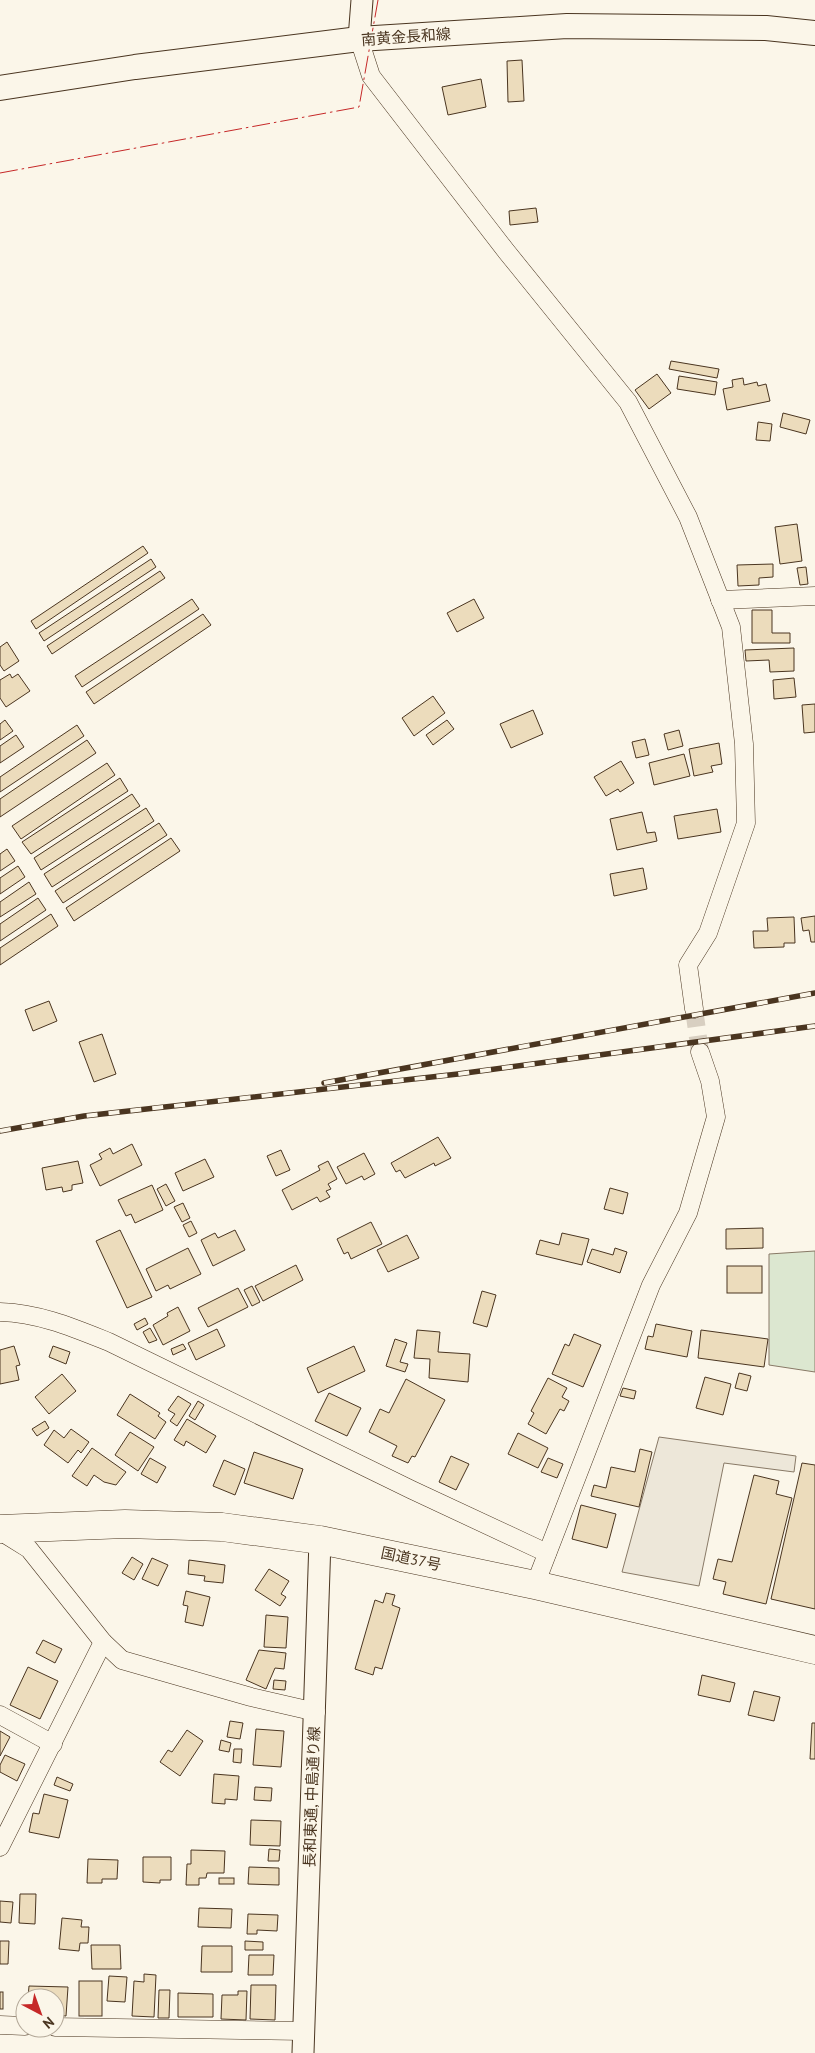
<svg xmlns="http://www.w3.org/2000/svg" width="815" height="2053" viewBox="0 0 815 2053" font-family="'PT Sans','Noto Sans JP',sans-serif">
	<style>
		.green { fill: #dce7d0; stroke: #887966 }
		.parking { fill: #ede7d9; stroke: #887966 }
		.building { fill: #ecdcbc; stroke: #4a3520 }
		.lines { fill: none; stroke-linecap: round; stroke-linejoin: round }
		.minor-tunnel { stroke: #d8cfc1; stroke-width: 18; stroke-dasharray: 18 9; stroke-linecap: butt }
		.minor-casing { stroke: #4a3520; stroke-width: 19 }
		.tertiary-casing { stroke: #4a3520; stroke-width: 23 }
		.secondary-casing { stroke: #4a3520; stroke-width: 26 }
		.trunk-casing { stroke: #4a3520; stroke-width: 29 }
		.minor { stroke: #fbf6e9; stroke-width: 18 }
		.tertiary { stroke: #fbf6e9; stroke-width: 21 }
		.secondary { stroke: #fbf6e9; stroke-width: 24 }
		.trunk { stroke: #fbf6e9; stroke-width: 28 }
		.rail-casing { stroke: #4a3520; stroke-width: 5.5 }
		.rail { stroke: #fbf6e9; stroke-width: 4; stroke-dasharray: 11; stroke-linecap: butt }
		.power { stroke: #c62828; stroke-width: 1; stroke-dasharray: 18 4 2.5 4; stroke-linecap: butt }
		.labels { text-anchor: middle; stroke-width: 4; stroke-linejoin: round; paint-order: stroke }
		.street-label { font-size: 15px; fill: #4a3520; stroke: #fbf6e9 }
	</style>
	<rect width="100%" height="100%" fill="#fbf6e9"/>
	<polygon class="green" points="815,1251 815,1372 769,1365 769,1254"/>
	<polygon class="parking" points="659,1437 796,1456 794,1472 724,1463 699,1586 622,1572"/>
	<g class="building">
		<polygon points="522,60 524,101 508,102 507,61"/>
		<polygon points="481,79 486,107 448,115 442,87"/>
		<polygon points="536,208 538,222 510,225 509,211"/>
		<polygon points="671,361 719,369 717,378 669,369"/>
		<polygon points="657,374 671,393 649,409 635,390"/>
		<polygon points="679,376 717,382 715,395 677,389"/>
		<polygon points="743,378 744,385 757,382 758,386 766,384 770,401 727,410 723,389 733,387 732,380"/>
		<polygon points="783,413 810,420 806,434 780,427"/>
		<polygon points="758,422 772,424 770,441 756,440"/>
		<polygon points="797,524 802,561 780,564 775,527"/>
		<polygon points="143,546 148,553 36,629 31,621"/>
		<polygon points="151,559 156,567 44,641 39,633"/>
		<polygon points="773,564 773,577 759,578 759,585 738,586 737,565"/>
		<polygon points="806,567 808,584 800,585 797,568"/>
		<polygon points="160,571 165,578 52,654 47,646"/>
		<polygon points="192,599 199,609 82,687 75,676"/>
		<polygon points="474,599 484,618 457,632 447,613"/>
		<polygon points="752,610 772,610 772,633 790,633 790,643 752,643"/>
		<polygon points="203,614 211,625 94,704 86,692"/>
		<polygon points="7,642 19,661 4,671 0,665 0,647"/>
		<polygon points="794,648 794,671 770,672 769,660 746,661 745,650"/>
		<polygon points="10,674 12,678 18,674 30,691 6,707 0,698 0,680"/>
		<polygon points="794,678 796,697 774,699 773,680"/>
		<polygon points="433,696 445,713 414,736 402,718"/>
		<polygon points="815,704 815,732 804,733 802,705"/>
		<polygon points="533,710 543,734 511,748 500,724"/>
		<polygon points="5,720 13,731 0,740 0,724"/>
		<polygon points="447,720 454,729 433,745 426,735"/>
		<polygon points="77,725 84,736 0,792 0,777"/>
		<polygon points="679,730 683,746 668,750 664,734"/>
		<polygon points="16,735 24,747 0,763 0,746"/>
		<polygon points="645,739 649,755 636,758 632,742"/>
		<polygon points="87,740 96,753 0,817 0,799"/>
		<polygon points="719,743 722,764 711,766 713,772 694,776 689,749"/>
		<polygon points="684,754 690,776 654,785 649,763"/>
		<polygon points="621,761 634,783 620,792 618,789 606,796 594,777"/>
		<polygon points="107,763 115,775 21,839 12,826"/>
		<polygon points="120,778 128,791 31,854 22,842"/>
		<polygon points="132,794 140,806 41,870 34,858"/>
		<polygon points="146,808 154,821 52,887 44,874"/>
		<polygon points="717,809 721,832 678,839 674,816"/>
		<polygon points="642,812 647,833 655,832 657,841 617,850 610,819"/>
		<polygon points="159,823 167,835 63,903 55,891"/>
		<polygon points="171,838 180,851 74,921 66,908"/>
		<polygon points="7,849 15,861 0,871 0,854"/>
		<polygon points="18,866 25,877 0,894 0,878"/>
		<polygon points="643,868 647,889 614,896 610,874"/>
		<polygon points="29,882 36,894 0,917 0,902"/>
		<polygon points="38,898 46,910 0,941 0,924"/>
		<polygon points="51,914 58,926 0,965 0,948"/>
		<polygon points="815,916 815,942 811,942 809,930 803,931 801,918"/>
		<polygon points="794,917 795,943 784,943 784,947 754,948 753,931 768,931 767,918"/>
		<polygon points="49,1001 57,1021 33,1031 25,1010"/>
		<polygon points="102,1034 116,1074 94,1082 79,1042"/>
		<polygon points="438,1137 451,1158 435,1166 434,1163 405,1178 400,1170 396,1172 391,1163"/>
		<polygon points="132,1144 142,1165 100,1186 90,1165 102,1159 99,1154 110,1148 113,1154"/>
		<polygon points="281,1150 290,1170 276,1176 267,1156"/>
		<polygon points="364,1153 375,1174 364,1180 362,1176 346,1184 337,1167"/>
		<polygon points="205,1159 214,1177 183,1191 175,1173"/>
		<polygon points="78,1161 83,1183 72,1185 72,1190 63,1192 62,1187 46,1190 42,1168"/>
		<polygon points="328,1161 337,1179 328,1184 331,1189 326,1191 330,1197 320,1202 317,1197 292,1210 282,1190 320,1170 318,1166"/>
		<polygon points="166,1184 175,1201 166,1206 157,1189"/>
		<polygon points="152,1185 163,1210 135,1223 131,1214 126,1216 118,1200"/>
		<polygon points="610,1188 628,1193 623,1214 604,1209"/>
		<polygon points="183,1203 190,1218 182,1222 174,1207"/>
		<polygon points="191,1221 197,1233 189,1237 183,1225"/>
		<polygon points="371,1222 382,1244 351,1259 348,1252 344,1254 337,1239"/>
		<polygon points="763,1228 763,1248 726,1249 726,1229"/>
		<polygon points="120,1230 152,1297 127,1308 96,1241"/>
		<polygon points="235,1230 245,1250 213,1266 201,1240 215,1233 218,1238"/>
		<polygon points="562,1233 589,1239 582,1265 536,1254 540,1240 559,1245"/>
		<polygon points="407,1235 419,1258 388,1272 377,1250"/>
		<polygon points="188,1248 201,1274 170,1289 168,1285 156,1291 146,1269"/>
		<polygon points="615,1248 627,1252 620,1273 587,1262 592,1249 613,1255"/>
		<polygon points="296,1265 303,1280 263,1301 255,1286"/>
		<rect x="727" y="1266" width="35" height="27"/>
		<polygon points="252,1286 260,1302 252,1306 244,1290"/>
		<polygon points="238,1288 248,1307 208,1327 198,1308"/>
		<polygon points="482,1291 496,1295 487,1327 473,1323"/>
		<polygon points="178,1307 190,1331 163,1345 153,1325 168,1316 167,1313"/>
		<polygon points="145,1318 148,1324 137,1330 134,1324"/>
		<polygon points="656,1324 692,1331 687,1357 645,1349 648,1336 653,1337"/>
		<polygon points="150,1328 157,1340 149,1343 143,1332"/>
		<polygon points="217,1329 225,1346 196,1360 188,1343"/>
		<polygon points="417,1330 440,1332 438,1352 470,1354 468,1382 429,1378 430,1359 414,1358"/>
		<polygon points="701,1330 768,1339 764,1367 698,1358"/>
		<polygon points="574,1334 601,1345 583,1387 552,1374 565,1344 569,1346"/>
		<polygon points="395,1339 407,1343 400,1362 408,1364 405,1372 386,1366"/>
		<polygon points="183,1344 186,1349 173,1355 171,1349"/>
		<polygon points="14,1346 20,1365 16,1366 19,1380 0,1384 0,1350"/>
		<polygon points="53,1346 70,1352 66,1364 49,1357"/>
		<polygon points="354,1346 365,1371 318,1393 307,1368"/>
		<polygon points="739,1373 751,1376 747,1391 735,1388"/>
		<polygon points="62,1374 76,1391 49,1414 35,1397"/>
		<polygon points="705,1377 731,1384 723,1415 696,1408"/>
		<polygon points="548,1378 567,1388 562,1397 569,1401 564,1411 560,1409 546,1434 528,1424 534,1413 531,1411"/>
		<polygon points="406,1379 445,1400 415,1457 412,1456 408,1463 392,1456 397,1446 369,1432 380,1409 389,1413"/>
		<polygon points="623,1388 636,1391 634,1399 620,1396"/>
		<polygon points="329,1393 361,1408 347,1436 315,1421"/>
		<polygon points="130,1394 160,1413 158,1416 166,1422 155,1439 117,1415"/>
		<polygon points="178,1396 191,1404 177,1426 170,1421 175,1414 168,1410"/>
		<polygon points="198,1401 204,1405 195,1420 189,1416"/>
		<polygon points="187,1419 216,1436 206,1453 186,1441 184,1446 174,1440"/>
		<polygon points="45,1421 49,1428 37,1436 32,1429"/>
		<polygon points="71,1429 89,1442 81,1453 78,1450 68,1463 44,1445 54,1430 64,1438"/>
		<polygon points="130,1432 154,1447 138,1471 115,1455"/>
		<polygon points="518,1433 548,1448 538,1468 508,1454"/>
		<polygon points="92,1448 126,1472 116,1485 104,1482 94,1475 87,1486 72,1476"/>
		<polygon points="640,1449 652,1452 639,1507 591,1496 594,1485 606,1488 611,1467 635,1472"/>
		<polygon points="254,1452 303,1469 293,1499 244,1483"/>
		<polygon points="451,1456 469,1464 456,1490 439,1482"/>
		<polygon points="150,1458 166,1467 157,1483 141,1474"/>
		<polygon points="548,1458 563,1464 557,1478 541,1472"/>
		<polygon points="224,1460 245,1469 235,1495 213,1486"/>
		<polygon points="802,1463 815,1465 815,1609 771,1599"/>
		<polygon points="754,1475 779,1481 776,1494 792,1498 766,1604 723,1594 726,1582 713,1579 718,1559 732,1562"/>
		<polygon points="581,1505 616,1514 607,1548 572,1539"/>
		<polygon points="132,1557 143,1564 134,1580 122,1573"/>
		<polygon points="152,1558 168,1565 158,1586 142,1579"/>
		<polygon points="189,1560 225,1565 223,1583 204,1581 205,1576 188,1574"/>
		<polygon points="269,1569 289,1581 281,1594 286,1597 280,1606 255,1590"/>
		<polygon points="186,1591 210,1597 203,1626 185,1622 188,1606 183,1605"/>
		<polygon points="386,1593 395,1595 392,1605 400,1608 382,1669 375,1667 373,1675 355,1669 375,1600 383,1603"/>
		<polygon points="266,1615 288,1617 286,1648 264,1647"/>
		<polygon points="43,1640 62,1649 55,1663 36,1653"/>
		<polygon points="259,1650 286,1653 284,1669 275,1668 266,1689 246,1680"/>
		<polygon points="28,1667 58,1681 40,1719 10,1705"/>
		<polygon points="702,1675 735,1683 730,1702 698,1695"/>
		<polygon points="274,1680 286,1681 285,1690 273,1689"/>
		<polygon points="754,1691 780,1697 774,1721 748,1715"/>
		<polygon points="230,1721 243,1723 240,1739 227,1737"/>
		<polygon points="812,1723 815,1723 815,1759 810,1759"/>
		<polygon points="256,1729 284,1731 281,1767 253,1765"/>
		<polygon points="187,1730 203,1741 180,1776 160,1762 168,1750 172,1752"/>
		<polygon points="0,1731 10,1737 0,1756"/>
		<polygon points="221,1740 231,1743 229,1752 219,1750"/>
		<polygon points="234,1749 242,1749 241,1763 233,1762"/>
		<polygon points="5,1755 25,1764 17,1781 0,1772 0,1765"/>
		<polygon points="214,1774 239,1776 237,1800 225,1799 225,1804 212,1803"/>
		<polygon points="57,1777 73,1784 70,1791 54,1785"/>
		<polygon points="255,1787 272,1788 271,1801 254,1800"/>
		<polygon points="44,1794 68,1800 59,1838 29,1832 33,1813 39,1814"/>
		<polygon points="251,1820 281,1821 280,1846 250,1845"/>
		<polygon points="269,1849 280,1850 279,1861 268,1861"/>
		<polygon points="191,1850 225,1851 224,1873 207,1873 206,1878 199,1878 199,1885 186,1885 187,1864 191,1864"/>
		<polygon points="143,1857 171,1857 171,1880 160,1880 160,1883 143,1882"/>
		<polygon points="88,1859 118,1860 117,1879 102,1879 102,1883 87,1883"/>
		<polygon points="249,1867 279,1868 279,1885 248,1884"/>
		<rect x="219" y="1878" width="15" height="6"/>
		<polygon points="20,1894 36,1894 35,1924 19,1923"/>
		<polygon points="0,1901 13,1902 11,1923 0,1922"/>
		<polygon points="199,1908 232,1909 231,1928 198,1927"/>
		<polygon points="248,1914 278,1915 277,1931 257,1930 257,1934 247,1934"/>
		<polygon points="62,1918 82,1920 81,1927 89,1927 88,1943 80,1943 79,1951 59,1949"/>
		<polygon points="0,1941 9,1941 8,1964 0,1964"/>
		<polygon points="245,1941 263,1942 263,1950 245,1950"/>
		<polygon points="91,1945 120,1945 121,1969 92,1969"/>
		<polygon points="202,1946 232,1946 232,1972 201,1972"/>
		<polygon points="249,1955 274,1955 273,1975 248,1975"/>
		<polygon points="144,1974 156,1975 154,2017 132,2016 134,1981 144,1982"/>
		<polygon points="109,1976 127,1977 125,2002 107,2001"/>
		<rect x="79" y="1981" width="23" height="35"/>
		<polygon points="251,1985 276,1985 275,2020 250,2019"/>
		<polygon points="29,1986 68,1987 66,2016 55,2015 55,1998 28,1998"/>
		<polygon points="159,1990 170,1990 169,2018 158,2018"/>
		<polygon points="238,1991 247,1991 246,2020 221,2019 222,1995 238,1995"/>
		<rect x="0" y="1992" width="3" height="17"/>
		<polygon points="178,1993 213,1994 213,2017 178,2017"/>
	</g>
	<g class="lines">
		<polyline class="minor-tunnel" points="694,1009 700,1052"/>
		<defs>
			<g id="minor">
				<polyline points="359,39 371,76 506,251 628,402 688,517 731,627 744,744 746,823 708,933 688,965 694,1009"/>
				<polyline points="720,600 815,596"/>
				<path d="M0,1312c39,1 74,16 109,30l303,148 135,63"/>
				<polyline points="0,1531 29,1549 103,1642 122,1660 251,1697 316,1712"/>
				<polyline points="535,1585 651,1285 688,1213 716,1117 710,1081 700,1052"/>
				<polyline points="0,1715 53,1744"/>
				<polyline points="0,1847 103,1642"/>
				<polyline points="0,2025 25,2026"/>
				<polyline points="55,2027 303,2031"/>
			</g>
			<g id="tertiary">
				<polyline points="359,39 362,0"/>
				<polyline points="303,2053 320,1540"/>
			</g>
			<polyline id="secondary" points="0,88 135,67 359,39 567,26 766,28 815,33"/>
			<polyline id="trunk" points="0,1529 125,1524 222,1527 320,1540 535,1585 815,1650"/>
		</defs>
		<use href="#minor" class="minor-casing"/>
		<use href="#tertiary" class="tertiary-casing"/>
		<use href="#secondary" class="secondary-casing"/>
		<use href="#trunk" class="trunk-casing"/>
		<use href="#minor" class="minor"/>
		<use href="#tertiary" class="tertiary"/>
		<use href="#secondary" class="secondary"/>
		<use href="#trunk" class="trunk"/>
		<defs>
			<g id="rail">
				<polyline points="324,1083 815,993"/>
				<polyline points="0,1131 84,1116 458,1074 815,1026"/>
			</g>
		</defs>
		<use href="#rail" class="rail-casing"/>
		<use href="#rail" class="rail"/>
		<polyline class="power" points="0,173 359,107 378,0"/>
	</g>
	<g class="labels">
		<g class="street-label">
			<text transform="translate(406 37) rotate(-4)" y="5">南黄金長和線</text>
			<text transform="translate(411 1559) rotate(12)" y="5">国道37号</text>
			<text transform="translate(312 1797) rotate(-88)" y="5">長和東通, 中島通り線</text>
		</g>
	</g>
	<g transform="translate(40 2013) rotate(139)"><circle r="24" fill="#fbf6e9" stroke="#b4a999"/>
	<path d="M0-4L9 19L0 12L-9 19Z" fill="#c62828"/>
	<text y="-8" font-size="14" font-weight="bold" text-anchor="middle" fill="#4a3520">N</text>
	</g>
</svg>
